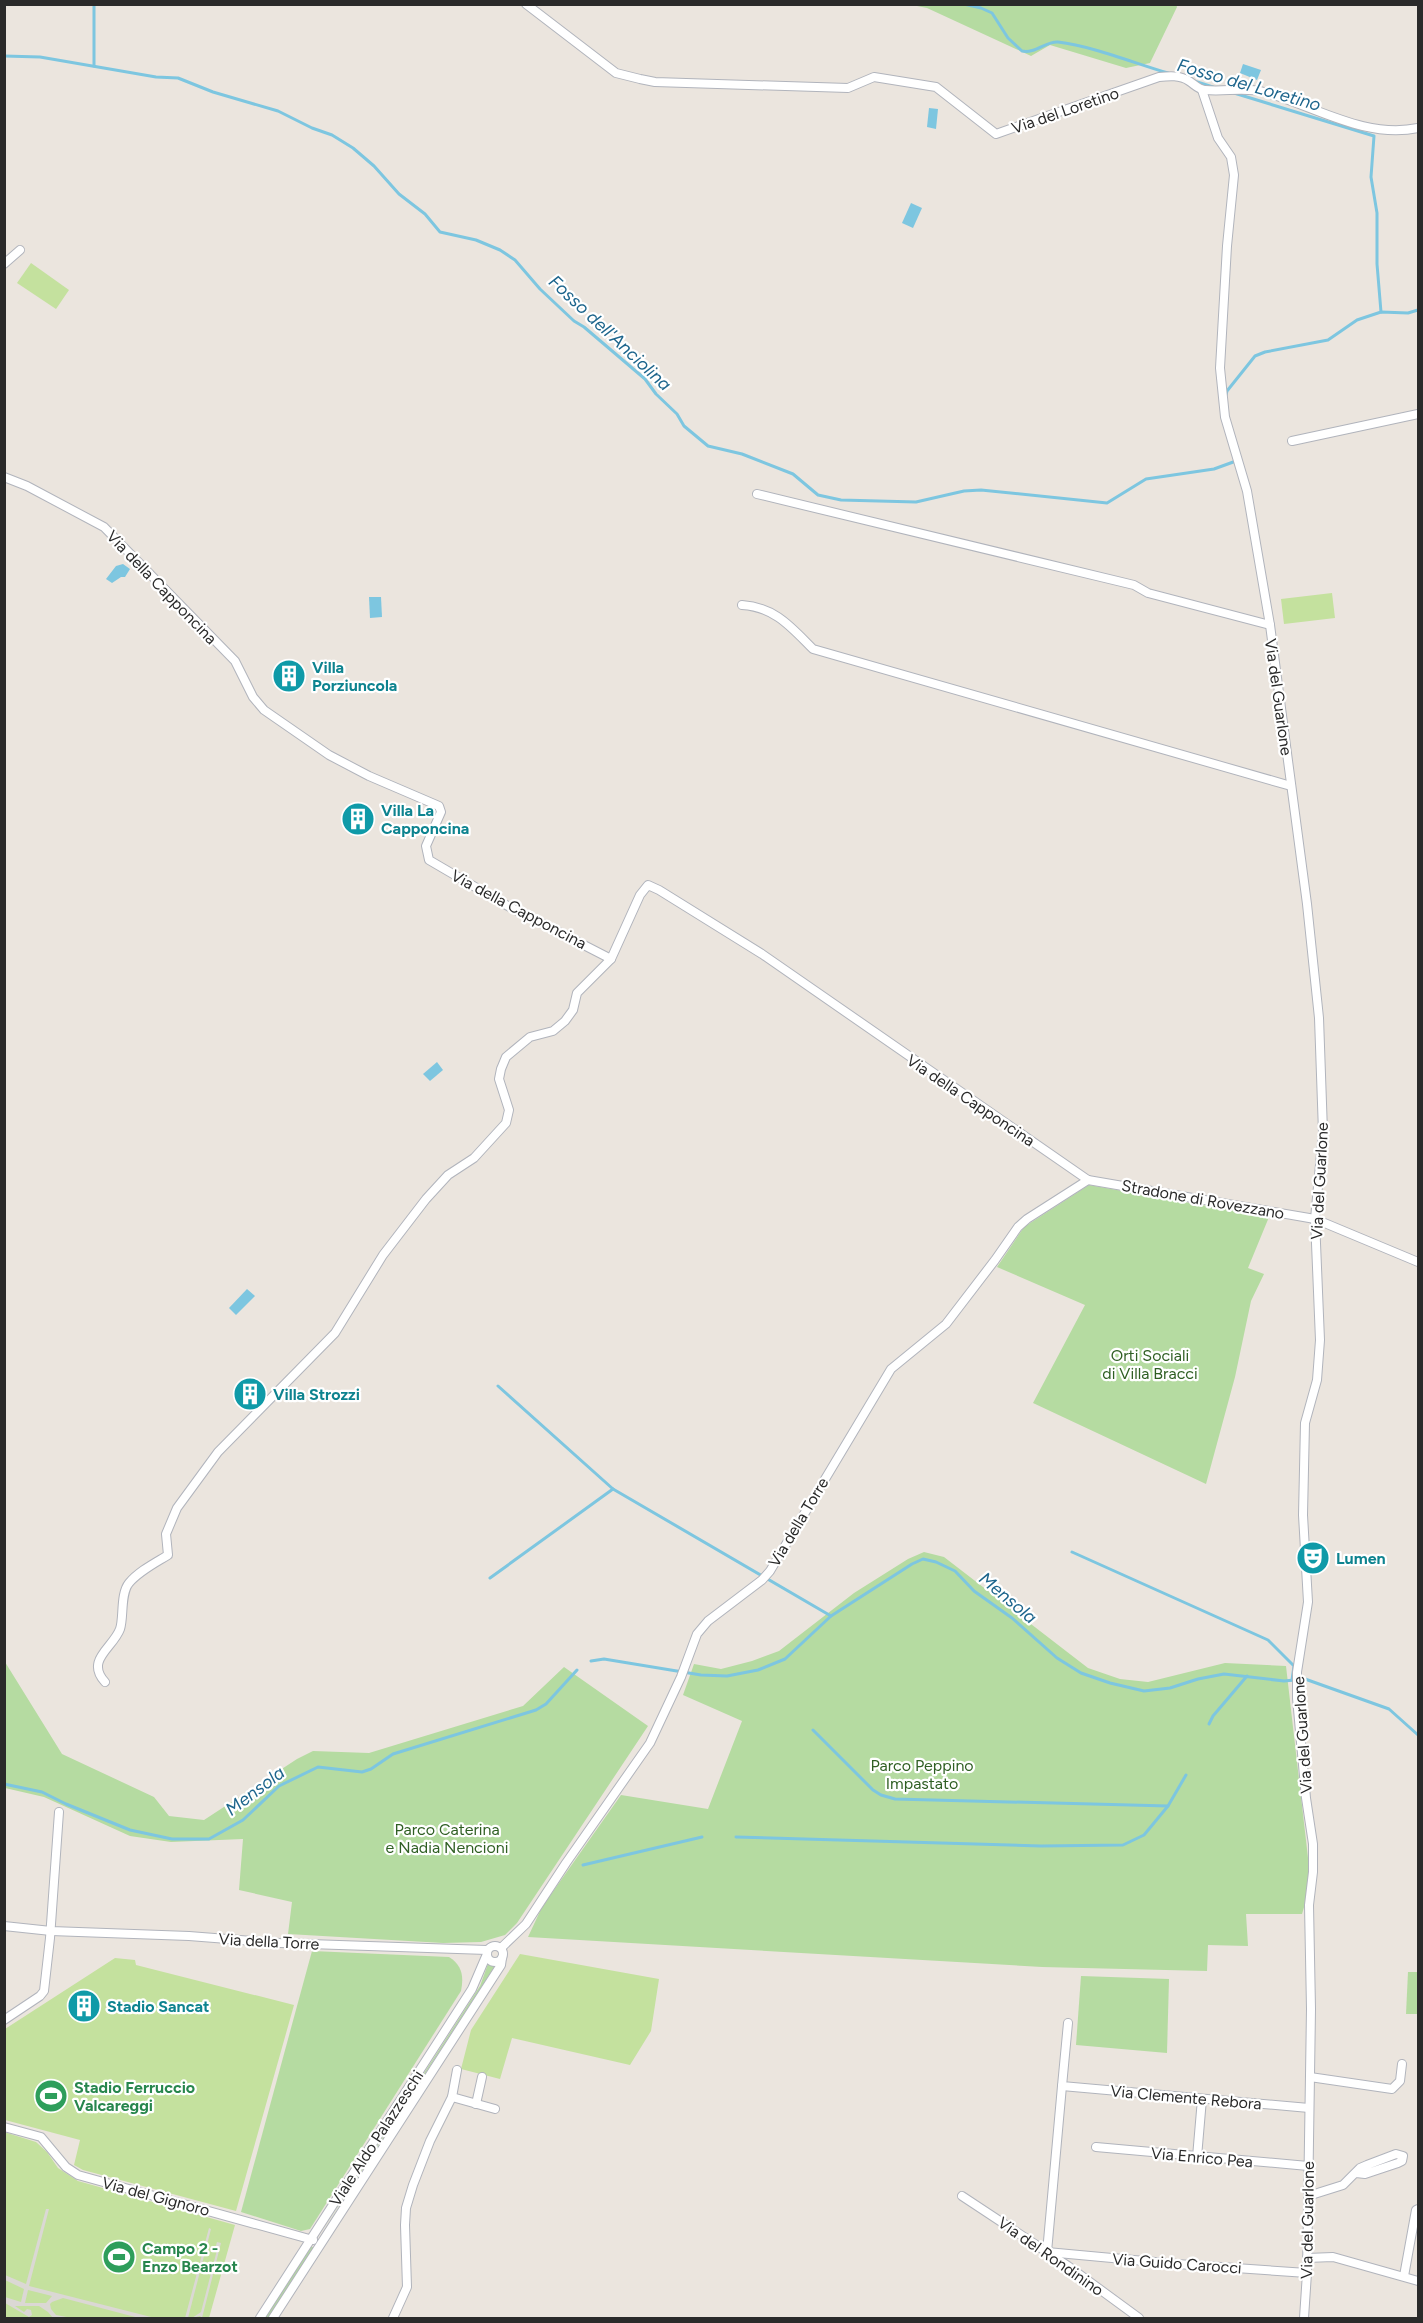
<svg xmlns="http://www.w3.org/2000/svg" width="1423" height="2323" viewBox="0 0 1423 2323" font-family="Figtree,sans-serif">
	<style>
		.green { fill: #b5dba1 }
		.pitch { fill: #c4e19e }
		.plaza { fill: #dbd8d4; fill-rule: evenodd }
		.water { fill: #7dc6e0 }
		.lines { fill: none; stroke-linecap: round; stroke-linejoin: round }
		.stream { stroke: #7dc6e0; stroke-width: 3 }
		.street-casing { stroke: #b1b4bc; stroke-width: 10 }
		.street { stroke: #fff; stroke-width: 8 }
		.labels { text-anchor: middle; stroke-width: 4.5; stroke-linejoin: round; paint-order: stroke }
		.street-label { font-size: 16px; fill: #2a2a2a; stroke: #fff }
		.culture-label { font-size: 16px; font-weight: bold; fill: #0d838f; stroke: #fff; text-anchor: start }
		.park-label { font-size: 16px; fill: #2f5f23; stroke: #fff }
		.leisure-label { font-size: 16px; font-weight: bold; fill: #27864d; stroke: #fff; text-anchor: start }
		.water-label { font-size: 18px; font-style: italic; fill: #1d658c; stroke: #fff }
	</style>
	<rect width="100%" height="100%" fill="#ebe5de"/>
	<g class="green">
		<polygon points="1176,4 1177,7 1150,63 1126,68 1050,45 1031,56 927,8 912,5"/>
		<polygon points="1089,1185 1269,1217 1248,1268 1264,1274 1251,1301 1235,1377 1206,1484 1033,1403 1085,1305 997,1267 1024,1227"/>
		<polygon points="924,1552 944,1557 1088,1668 1120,1679 1148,1682 1225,1663 1286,1666 1311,1884 1302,1914 1246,1914 1248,1946 1208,1945 1207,1971 1042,1967 528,1937 542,1907 621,1795 708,1809 742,1721 683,1695 694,1664 721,1669 752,1661 779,1651 854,1593 908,1559"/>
		<polygon points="5,1662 62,1754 154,1797 169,1816 204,1820 297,1759 313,1751 369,1753 523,1706 564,1667 648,1726 517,1923 505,1935 481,1942 443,1943 288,1934 292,1902 239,1890 243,1839 171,1842 130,1836 44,1797 5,1788"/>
		<path d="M312,1951l137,6c13,8 15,19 12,34l-151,238 -9,2 -60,-19z"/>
		<polygon points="488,1964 495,1966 320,2235 480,1986"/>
		<polygon points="1408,1972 1418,1972 1418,2014 1406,2014"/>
		<polygon points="1081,1976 1169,1979 1167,2053 1076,2045"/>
		<polygon points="311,2247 314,2247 313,2250 269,2318 265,2318"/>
	</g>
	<g class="pitch">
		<polygon points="31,263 69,290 56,309 17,283"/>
		<polygon points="1332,593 1335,618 1284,624 1281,599"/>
		<polygon points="520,1954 659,1979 651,2031 630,2065 512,2038 500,2079 461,2069 471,2030"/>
		<polygon points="115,1958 135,1960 136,1965 294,2005 236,2211 83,2170 74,2165 80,2140 5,2120 5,2029"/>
		<polygon points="4,2132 36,2142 47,2152 58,2168 78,2181 235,2225 209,2318 5,2318"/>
	</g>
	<g class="plaza">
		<path d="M46,2209h3l-20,77 126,32h-16l-76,-20 -11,4 -2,2 1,5 5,6 16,3h-19l-5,-6 -9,-6h-24l9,6 3,-3 4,1 1,5 -3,2 -24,-14v-6l16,5 3,-13 -19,-9v-5l21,9zM28,2290l24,6 -6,7h-21z"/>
		<polygon points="209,2228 211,2229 188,2318 185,2318"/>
		<polygon points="217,2242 221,2243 202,2318 200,2316 192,2318 201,2312 217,2250 215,2249"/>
	</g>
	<g class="water">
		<polygon points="1243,64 1261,70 1257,80 1240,73"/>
		<polygon points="929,108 938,109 936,129 927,127"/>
		<polygon points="911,203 922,208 913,228 902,223"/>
		<polygon points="123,564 130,569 125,577 121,577 112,583 106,579 116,566"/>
		<polygon points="369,597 381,597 382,617 370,618"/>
		<polygon points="437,1062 443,1070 430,1081 423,1074"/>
		<polygon points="247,1289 255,1296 236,1315 229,1308"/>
	</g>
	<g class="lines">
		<g class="stream">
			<path d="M964,4l17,4 11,5 16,25 14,13c13,3 24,-10 36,-9 34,4 76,21 110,31"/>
			<polyline points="4,56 40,57 156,77 178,78 213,92 278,111 312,128 332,135 353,148 374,166 399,194 425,214 440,232 476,240 500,250 515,260 540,289 574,321 584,327 645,379 656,394 677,414 684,426 708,446 742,454 793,474 818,495 841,500 916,502 964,491 981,490 1107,503 1146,479 1214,469 1236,461"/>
			<polyline points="94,66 94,4"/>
			<polyline points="1194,81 1213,87"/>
			<polyline points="1234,93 1374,136 1371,177 1377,213 1377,264 1381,312"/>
			<polyline points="1226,395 1227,391 1255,356 1265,352 1328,340 1357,320 1381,312 1408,313 1418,310"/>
			<polyline points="498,1386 613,1489 831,1616"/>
			<polyline points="1072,1552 1268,1640 1294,1666 1292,1680"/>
			<polyline points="490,1578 613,1489"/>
			<polyline points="591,1661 604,1659 701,1675 727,1676 758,1670 785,1659 831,1616 912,1564 923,1559 936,1562 955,1571 974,1591 1012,1618 1057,1658 1081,1673 1110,1683 1144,1691 1170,1688 1198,1679 1224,1674 1284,1681 1305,1679 1389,1709 1418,1735"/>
			<polyline points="1209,1724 1213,1716 1247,1676"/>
			<polyline points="813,1730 873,1790 881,1795 895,1799 1168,1806"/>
			<polyline points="4,1784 42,1792 66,1804 130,1830 172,1839 209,1839 243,1820 279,1786 318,1767 362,1772 371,1769 393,1754 536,1710 546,1704 577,1670"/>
			<polyline points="736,1837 1041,1846 1123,1845 1144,1835 1168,1806 1186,1775"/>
			<polyline points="583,1865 702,1837"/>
		</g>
		<defs>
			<g id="street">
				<path d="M526,4l90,69 24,6 15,3 193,6 26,-11 62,10 60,47 163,-57c10,-1 21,-2 30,4 6,4 10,9 16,9 19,2 41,-3 59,2 51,14 100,47 154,36"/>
				<polyline points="1202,90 1218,138 1231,157 1234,175 1227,246 1220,368 1225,417 1247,491 1270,625 1307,904 1319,1018 1323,1132 1315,1219 1320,1340 1317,1380 1305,1423 1303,1515 1308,1602 1297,1672 1297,1698 1306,1798 1313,1844 1313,1872 1309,1905 1311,2009 1307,2273 1304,2318"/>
				<polyline points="4,264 20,250"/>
				<polyline points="1292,441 1418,414"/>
				<polyline points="4,477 27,486 104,527 235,661 253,697 264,710 329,755 369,776 439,806 441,812 426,846 429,860 506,905 611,959"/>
				<polyline points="757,494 1134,585 1148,593 1270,625"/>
				<path d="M742,605c33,2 49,22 71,44l478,137"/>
				<path d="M105,1682c-20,-22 8,-34 15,-53 4,-11 0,-35 9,-46 10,-12 26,-20 39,-28l-2,-21 11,-26 41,-56 117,-119 48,-78 43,-56 22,-24 26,-17 32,-35 3,-13 -10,-31 2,-10 5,-12 24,-20 23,-6 12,-10 8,-11 4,-17 34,-34 29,-64 8,-10 11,5 103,64 326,226 227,39 103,43"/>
				<polyline points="4,1926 51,1931 189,1936 280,1943 487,1950"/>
				<circle cx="495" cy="1954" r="8"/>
				<polyline points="501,1948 526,1924 566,1863 650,1743 681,1677 697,1634 708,1621 762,1580 770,1571 891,1369 946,1324 995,1260 1018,1227 1027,1219 1088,1180"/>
				<polyline points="4,2020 40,1996 44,1991 50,1938 59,1812"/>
				<polyline points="1068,2023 1062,2086 1309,2108"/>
				<polyline points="1310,2077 1392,2089 1400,2081 1402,2064"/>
				<polyline points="452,2097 495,2109"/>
				<polyline points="476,2104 482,2077"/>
				<polyline points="4,2127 41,2137 66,2167 78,2175 313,2240"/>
				<polyline points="1096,2147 1308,2166"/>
				<polyline points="1197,2157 1202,2099"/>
				<polyline points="962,2196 1068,2266 1139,2318"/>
				<polyline points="1308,2196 1343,2185 1360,2168 1367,2165 1396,2154 1403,2156 1402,2161 1398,2163 1365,2174 1356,2173"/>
				<polyline points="1047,2252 1177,2264 1307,2273"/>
				<polyline points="1047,2252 1062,2086"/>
				<polyline points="1307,2258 1333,2257 1418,2281"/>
				<polyline points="1404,2276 1416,2210 1418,2209"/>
				<polyline points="260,2318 472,1989 487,1954"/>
				<polyline points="273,2318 501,1965 502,1958"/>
				<polyline points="393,2318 407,2287 405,2225 406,2208 413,2185 430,2141 452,2097 457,2070"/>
			</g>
		</defs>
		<use href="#street" class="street-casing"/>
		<use href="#street" class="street"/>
	</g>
	<defs>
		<symbol id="building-disc" viewBox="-11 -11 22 22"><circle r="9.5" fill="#0f9aa8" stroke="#fff"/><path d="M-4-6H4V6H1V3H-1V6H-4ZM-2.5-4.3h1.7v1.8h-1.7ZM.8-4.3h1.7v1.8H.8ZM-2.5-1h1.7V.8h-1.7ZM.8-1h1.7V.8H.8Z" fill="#fff"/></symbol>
		<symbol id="theatre-disc" viewBox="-11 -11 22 22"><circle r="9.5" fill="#0f9aa8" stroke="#fff"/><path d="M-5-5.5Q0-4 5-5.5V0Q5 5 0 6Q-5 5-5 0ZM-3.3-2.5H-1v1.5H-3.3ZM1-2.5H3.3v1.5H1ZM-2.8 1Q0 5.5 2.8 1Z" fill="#fff"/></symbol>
		<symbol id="stadium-disc" viewBox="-11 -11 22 22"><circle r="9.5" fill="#2e9e5b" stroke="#fff"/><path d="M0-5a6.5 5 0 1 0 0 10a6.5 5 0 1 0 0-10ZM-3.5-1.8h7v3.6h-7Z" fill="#fff"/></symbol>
	</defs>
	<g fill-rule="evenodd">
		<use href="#building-disc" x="270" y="657" width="38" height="38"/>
		<use href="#building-disc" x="339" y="800" width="38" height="38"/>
		<use href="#building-disc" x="231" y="1375" width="38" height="38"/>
		<use href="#theatre-disc" x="1294" y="1539" width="38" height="38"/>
		<use href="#building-disc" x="65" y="1987" width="38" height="38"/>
		<use href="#stadium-disc" x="32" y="2077" width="38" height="38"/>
		<use href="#stadium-disc" x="100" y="2238" width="38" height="38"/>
	</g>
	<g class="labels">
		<g class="street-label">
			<text transform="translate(1065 110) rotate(-19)" y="6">Via del Loretino</text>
			<text transform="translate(162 587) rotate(46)" y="6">Via della Capponcina</text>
			<text transform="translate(1279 697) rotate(82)" y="6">Via del Guarlone</text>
			<text transform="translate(519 909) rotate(28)" y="6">Via della Capponcina</text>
			<text transform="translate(971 1100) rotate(34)" y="6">Via della Capponcina</text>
			<text transform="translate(1319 1181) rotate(-87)" y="6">Via del Guarlone</text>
			<text transform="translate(1203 1199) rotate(10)" y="6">Stradone di Rovezzano</text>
			<text transform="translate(798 1522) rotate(-59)" y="6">Via della Torre</text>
			<text transform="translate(1302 1735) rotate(-94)" y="6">Via del Guarlone</text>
			<text transform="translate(269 1941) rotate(3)" y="6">Via della Torre</text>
			<text transform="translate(1186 2097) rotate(5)" y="6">Via Clemente Rebora</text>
			<text transform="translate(376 2138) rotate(-57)" y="6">Viale Aldo Palazzeschi</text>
			<text transform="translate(1202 2157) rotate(5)" y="6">Via Enrico Pea</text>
			<text transform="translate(156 2196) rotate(15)" y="6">Via del Gignoro</text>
			<text transform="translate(1307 2220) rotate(-89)" y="6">Via del Guarlone</text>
			<text transform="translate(1051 2256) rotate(35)" y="6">Via del Rondinino</text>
			<text transform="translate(1177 2263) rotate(4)" y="6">Via Guido Carocci</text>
		</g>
		<g class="culture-label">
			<text x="312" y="673">Villa<tspan x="312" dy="18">Porziuncola</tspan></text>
			<text x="381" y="816">Villa La<tspan x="381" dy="18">Capponcina</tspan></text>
			<text x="273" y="1400">Villa Strozzi</text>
			<text x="1336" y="1564">Lumen</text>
			<text x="107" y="2012">Stadio Sancat</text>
		</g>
		<g class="park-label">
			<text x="1150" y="1361">Orti Sociali<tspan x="1150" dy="18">di Villa Bracci</tspan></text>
			<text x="922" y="1771">Parco Peppino<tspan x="922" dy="18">Impastato</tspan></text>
			<text x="447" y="1835">Parco Caterina<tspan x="447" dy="18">e Nadia Nencioni</tspan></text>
		</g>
		<g class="leisure-label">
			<text x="74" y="2093">Stadio Ferruccio<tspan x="74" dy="18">Valcareggi</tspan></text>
			<text x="142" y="2254">Campo 2 -<tspan x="142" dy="18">Enzo Bearzot</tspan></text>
		</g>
		<g class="water-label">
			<text transform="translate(1249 85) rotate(16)" y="6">Fosso del Loretino</text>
			<text transform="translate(610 333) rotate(43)" y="6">Fosso dell'Anciolina</text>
			<text transform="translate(1008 1598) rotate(40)" y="6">Mensola</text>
			<text transform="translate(255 1791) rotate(-37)" y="6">Mensola</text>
		</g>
	</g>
	<rect width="1423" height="2323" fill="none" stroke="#2a2a2a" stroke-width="12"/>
</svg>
